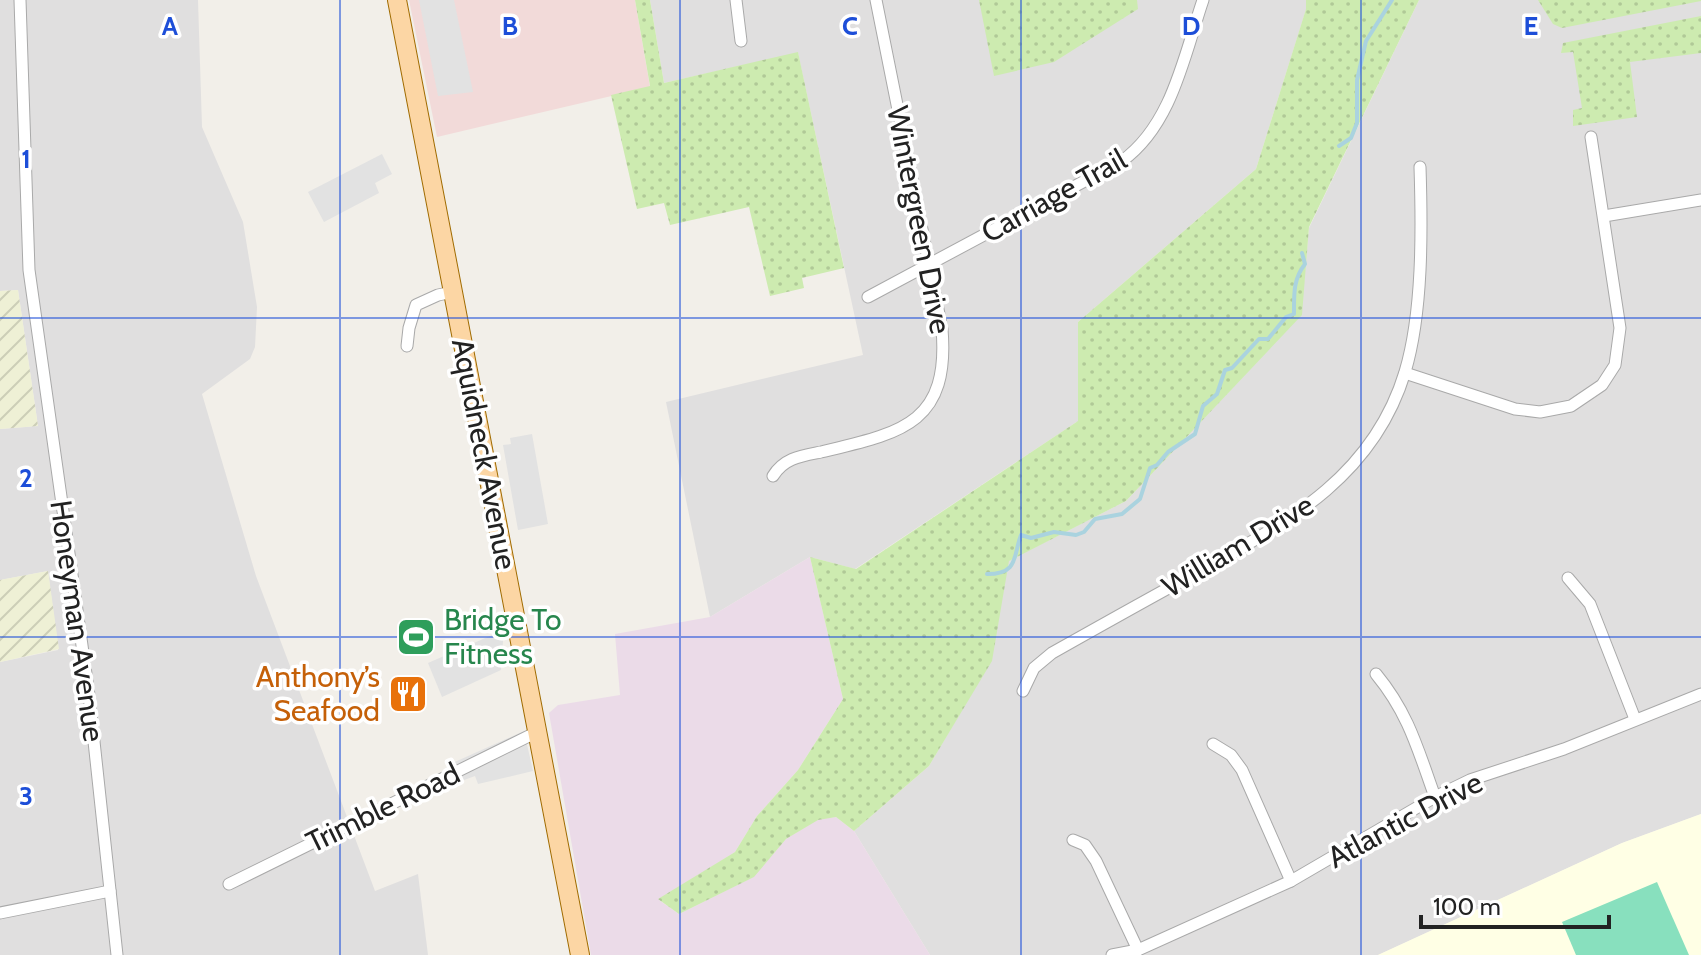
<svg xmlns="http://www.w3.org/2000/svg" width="1701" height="955" viewBox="0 0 1701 955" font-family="Cabin,sans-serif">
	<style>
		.residential { fill: #e0dfdf }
		.commercial { fill: #f2dad9 }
		.industrial { fill: #ebdbe8 }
		.education { fill: #ffffe5 }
		.farmland { fill: url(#farmland-furrows) }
		.grass { fill: url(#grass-dots) }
		.pitch { fill: #88e0be }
		.parking { fill: #e2e2e2 }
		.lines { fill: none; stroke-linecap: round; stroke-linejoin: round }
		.stream { stroke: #aad3df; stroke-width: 4 }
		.minor-casing { stroke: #a9a9a9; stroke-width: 13 }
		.primary-casing { stroke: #a06b00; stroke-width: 20 }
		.minor { stroke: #fff; stroke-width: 11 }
		.primary { stroke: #fcd6a4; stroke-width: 18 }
		.grid { fill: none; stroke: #1d4ed8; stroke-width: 2; stroke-opacity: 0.55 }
		.labels { text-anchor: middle; stroke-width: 7; stroke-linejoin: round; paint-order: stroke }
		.street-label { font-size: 30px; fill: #222; stroke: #fff }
		.leisure-label { font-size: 30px; fill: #27864d; stroke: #fff; text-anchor: start }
		.food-label { font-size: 30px; fill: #c56008; stroke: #fff; text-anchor: end }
		.grid-label { font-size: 26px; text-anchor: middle; font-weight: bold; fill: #1d4ed8; stroke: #fff; stroke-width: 7; stroke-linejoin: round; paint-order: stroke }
	</style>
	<defs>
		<pattern id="farmland-furrows" width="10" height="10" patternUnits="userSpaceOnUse" patternTransform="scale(2)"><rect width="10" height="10" fill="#eef0d5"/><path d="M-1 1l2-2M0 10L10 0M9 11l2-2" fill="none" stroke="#ccceb7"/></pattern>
		<pattern id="grass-dots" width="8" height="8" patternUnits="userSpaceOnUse" patternTransform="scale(2)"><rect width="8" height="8" fill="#cdebb0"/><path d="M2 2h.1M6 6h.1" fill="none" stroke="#b0c997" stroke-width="1.8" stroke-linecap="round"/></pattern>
	</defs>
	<rect width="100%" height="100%" fill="#f2efe9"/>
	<g class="residential">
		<polygon points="0,0 198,0 202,127 243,222 257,307 255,347 250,359 202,394 256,576 375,891 418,874 428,955 0,955 0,662 58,650 48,571 0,580 0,429 38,426 18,290 0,291"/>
		<polygon points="650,0 1309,0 1256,169 1078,322 1078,421 855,569 810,557 710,617 666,402 863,355 798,53 664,83"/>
		<polygon points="1419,0 1701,0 1701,814 1622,843 1378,955 930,955 854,831 929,766 991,661 1008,561 1126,501 1301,315 1309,228"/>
	</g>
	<polygon class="commercial" points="409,0 635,0 650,87 437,137"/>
	<polygon class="industrial" points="810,557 843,699 798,770 757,816 735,852 659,900 679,914 753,877 786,839 818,819 836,817 854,831 930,955 591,955 549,713 558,705 620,695 615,634 710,617"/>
	<polygon class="education" points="1701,814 1701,955 1378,955 1622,843"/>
	<g class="farmland">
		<polygon points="18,290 38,426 0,429 0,291"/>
		<polygon points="48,571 59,649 0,662 0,580"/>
	</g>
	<g class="grass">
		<polygon points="635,0 650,0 664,83 798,52 844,268 802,278 804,288 770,296 749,207 670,225 664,203 637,209 611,95 650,86"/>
		<polygon points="979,0 1137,0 1138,9 1054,62 994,76"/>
		<polygon points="1306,0 1419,0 1309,227 1302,315 1126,501 1009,561 992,661 929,766 854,831 836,817 818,820 786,839 754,877 679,914 658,899 735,852 757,816 798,770 843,699 810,557 856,569 1078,421 1078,322 1256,169 1306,9"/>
		<polygon points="1538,0 1701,0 1701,1 1562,28 1553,24"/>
		<polygon points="1701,16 1701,53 1630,62 1637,117 1573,126 1573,110 1582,108 1573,52 1561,53 1563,43"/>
	</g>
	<polygon class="pitch" points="1657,882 1689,955 1576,955 1562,922"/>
	<g class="parking">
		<polygon points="419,0 454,0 473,92 438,96"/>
		<polygon points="382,154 392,174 375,183 379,193 324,222 308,192"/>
		<polygon points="532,434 548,524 518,530 503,445 511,444 510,438"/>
		<polygon points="499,632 503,641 501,670 442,697 428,663"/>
		<polygon points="524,731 533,771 478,784 475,776 456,783 448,765"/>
	</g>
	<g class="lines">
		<g class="stream">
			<polyline points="1339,146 1351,138 1357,123 1357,80 1366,41 1392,0"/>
			<path d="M987,574c32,0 26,-18 34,-39l10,3 23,-6 22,3 8,-3 11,-13 27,-5 18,-15 10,-31 7,-3 11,-13 27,-18 8,-28 14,-12 8,-24 7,-2 27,-29h9l18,-22 8,-3c0,-19 -1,-35 11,-50l-3,-11"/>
		</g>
		<defs>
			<g id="minor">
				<polyline points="20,0 29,270 89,695 117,955"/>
				<polyline points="736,0 741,41"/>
				<polyline points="1604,216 1701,200"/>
				<path d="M868,297l254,-136c50,-36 62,-105 81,-161"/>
				<polyline points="407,346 409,328 416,305 438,295 453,292"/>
				<polyline points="1405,373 1515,409 1540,412 1571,406 1602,385 1615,365 1620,328 1591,137"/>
				<path d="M773,476c11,-18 28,-20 48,-24 79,-19 129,-27 121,-123l-66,-329"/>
				<polyline points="1568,578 1590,604 1635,719"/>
				<path d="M1376,674c33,40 42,76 59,123"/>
				<path d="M1023,691l11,-23 18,-15c48,-27 96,-54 144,-80 90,-50 177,-95 209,-201 18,-60 17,-143 15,-205"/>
				<polyline points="1213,744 1231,755 1242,770 1291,881"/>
				<polyline points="1073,840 1085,845 1096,861 1138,950"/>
				<polyline points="229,884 537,732"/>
				<polyline points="0,913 110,891"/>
				<polyline points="1112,955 1138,950 1291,881 1435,797 1470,780 1564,749 1701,694"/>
			</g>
			<polyline id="primary" points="397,0 580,955"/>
		</defs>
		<use href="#minor" class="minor-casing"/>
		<use href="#primary" class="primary-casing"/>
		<use href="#minor" class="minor"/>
		<use href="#primary" class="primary"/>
	</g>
	<path class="grid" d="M340,0v955M680,0v955M1021,0v955M1361,0v955M0,318h1701M0,637h1701"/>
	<defs>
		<symbol id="stadium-square" viewBox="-11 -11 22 22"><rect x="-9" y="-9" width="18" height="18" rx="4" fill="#2e9e5b" stroke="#fff"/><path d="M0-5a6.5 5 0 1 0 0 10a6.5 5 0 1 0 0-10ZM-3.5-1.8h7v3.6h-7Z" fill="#fff"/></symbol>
		<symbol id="restaurant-square" viewBox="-11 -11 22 22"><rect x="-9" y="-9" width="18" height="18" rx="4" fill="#e8710a" stroke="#fff"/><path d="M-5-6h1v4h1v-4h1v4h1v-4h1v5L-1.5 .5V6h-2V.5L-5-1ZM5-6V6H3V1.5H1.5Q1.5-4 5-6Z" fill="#fff"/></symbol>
	</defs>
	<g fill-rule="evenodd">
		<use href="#stadium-square" x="394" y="615" width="44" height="44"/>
		<use href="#restaurant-square" x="386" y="672" width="44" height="44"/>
	</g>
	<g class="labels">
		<g class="street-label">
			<text transform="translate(1054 196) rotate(-29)" y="10">Carriage Trail</text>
			<text transform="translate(919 220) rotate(79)" y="10">Wintergreen Drive</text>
			<text transform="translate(484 454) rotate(79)" y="10">Aquidneck Avenue</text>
			<text transform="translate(1238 546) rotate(-31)" y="10">William Drive</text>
			<text transform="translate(77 621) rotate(82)" y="10">Honeyman Avenue</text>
			<text transform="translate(383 808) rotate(-26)" y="10">Trimble Road</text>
			<text transform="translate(1405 820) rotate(-28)" y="10">Atlantic Drive</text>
		</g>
		<g class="leisure-label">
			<text x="444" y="630">Bridge To<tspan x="444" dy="34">Fitness</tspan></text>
		</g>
		<g class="food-label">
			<text x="380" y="687">Anthony’s<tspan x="380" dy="34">Seafood</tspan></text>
		</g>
	</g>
	<g class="grid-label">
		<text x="170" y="35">A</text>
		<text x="510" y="35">B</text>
		<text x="850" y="35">C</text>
		<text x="1191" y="35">D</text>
		<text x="1531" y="35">E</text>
		<text x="26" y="168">1</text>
		<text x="26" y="487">2</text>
		<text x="26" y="805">3</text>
	</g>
	<path d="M1421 915v12h188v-12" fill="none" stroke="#222222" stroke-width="4"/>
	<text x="1433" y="915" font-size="24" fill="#222222" stroke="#ffffff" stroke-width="6" paint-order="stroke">100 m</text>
</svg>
